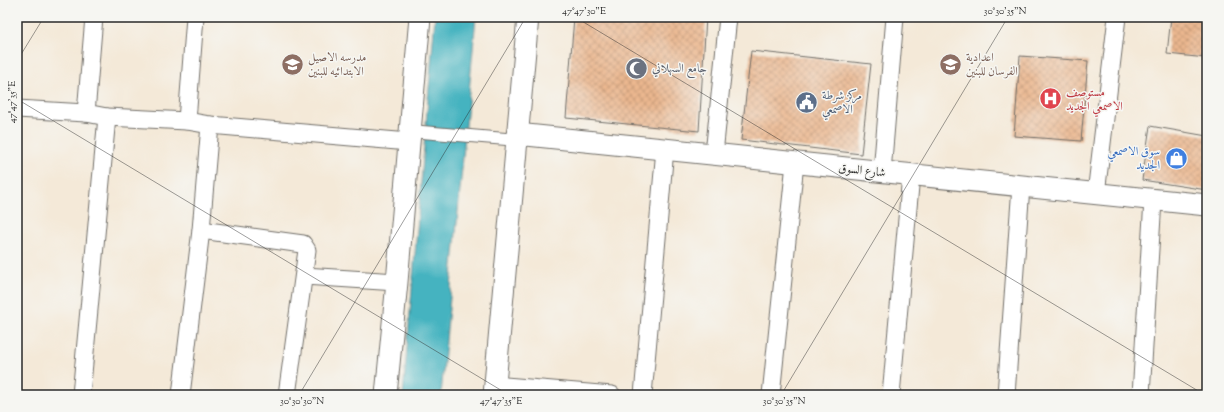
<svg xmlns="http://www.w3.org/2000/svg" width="1224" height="412" viewBox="0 0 1224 412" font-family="'Sorts Mill Goudy',Amiri,serif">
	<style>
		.water { fill: #45b3c0; stroke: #386f76 }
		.building { fill: url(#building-cross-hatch) }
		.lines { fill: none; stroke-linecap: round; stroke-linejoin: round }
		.pedestrian-casing { stroke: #716e68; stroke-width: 14 }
		.minor-casing { stroke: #716e68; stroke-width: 19 }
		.tertiary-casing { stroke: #716e68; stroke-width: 23 }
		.pedestrian { stroke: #fff; stroke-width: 12 }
		.minor { stroke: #fff; stroke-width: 17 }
		.tertiary { stroke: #fff; stroke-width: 21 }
		.ticks { fill: none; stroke: #2b2b2b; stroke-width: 1; stroke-opacity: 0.45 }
		.labels { text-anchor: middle; stroke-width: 3; stroke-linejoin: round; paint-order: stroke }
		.education-label { font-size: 12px; fill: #785e54; stroke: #f6f6f2; text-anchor: start }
		.worship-label { font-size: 12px; fill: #5b616d; stroke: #f6f6f2; text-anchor: start }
		.health-label { font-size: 12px; fill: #be3a42; stroke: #f6f6f2; text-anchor: start }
		.service-label { font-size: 12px; fill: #4e5e75; stroke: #f6f6f2; text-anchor: start }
		.shop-label { font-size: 12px; fill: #366cbe; stroke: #f6f6f2; text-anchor: end }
		.street-label { font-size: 12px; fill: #2b2b2b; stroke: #f6f6f2 }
		.neatline { fill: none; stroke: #2b2b2b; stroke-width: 1.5 }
		.ticks-label { font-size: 10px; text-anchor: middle; fill: #2b2b2b }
	</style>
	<defs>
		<pattern id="building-cross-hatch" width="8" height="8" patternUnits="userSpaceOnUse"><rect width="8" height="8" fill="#ebb78f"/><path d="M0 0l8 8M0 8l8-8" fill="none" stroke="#bf9575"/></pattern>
	</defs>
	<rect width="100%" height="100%" fill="#f6f6f2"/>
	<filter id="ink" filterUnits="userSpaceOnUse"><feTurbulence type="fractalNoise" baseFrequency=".025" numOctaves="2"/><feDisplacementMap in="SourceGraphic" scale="8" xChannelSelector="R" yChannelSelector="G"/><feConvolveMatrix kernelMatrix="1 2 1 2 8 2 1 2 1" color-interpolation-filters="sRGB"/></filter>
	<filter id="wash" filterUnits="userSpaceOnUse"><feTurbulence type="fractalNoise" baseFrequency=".012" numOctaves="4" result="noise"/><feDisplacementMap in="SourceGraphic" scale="16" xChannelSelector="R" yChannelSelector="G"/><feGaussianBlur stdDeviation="0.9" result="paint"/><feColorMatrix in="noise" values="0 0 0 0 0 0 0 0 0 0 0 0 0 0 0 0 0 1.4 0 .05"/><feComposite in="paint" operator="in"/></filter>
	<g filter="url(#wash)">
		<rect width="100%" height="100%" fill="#f4e9d8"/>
		<polygon class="water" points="435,17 476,17 441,395 403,395"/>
		<g id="blocks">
			<g class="building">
				<polygon points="574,17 706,17 699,131 566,118"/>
				<polygon points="1171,17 1207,17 1207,58 1167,54"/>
				<polygon points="751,51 871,64 861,154 741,140"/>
				<polygon points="1020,56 1088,61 1081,141 1014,136"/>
				<polygon points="1150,126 1207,136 1207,190 1142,180"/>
			</g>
		</g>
	</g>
	<g filter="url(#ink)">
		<use href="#blocks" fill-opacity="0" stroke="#716e68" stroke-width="1"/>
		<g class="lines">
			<defs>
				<polyline id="pedestrian" points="410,131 517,140"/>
				<g id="minor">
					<polyline points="17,109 86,113 107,117 187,121 210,125 409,142"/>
					<polyline points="86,113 94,17"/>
					<polyline points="187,121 195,17"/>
					<polyline points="714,154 728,17"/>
					<polyline points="882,172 895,17"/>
					<polyline points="1096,194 1117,17"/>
					<polyline points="201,230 303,244 307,250 287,395"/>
					<polyline points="304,276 397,282"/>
					<polyline points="495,385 612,395"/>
					<polyline points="81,395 107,117"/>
					<polyline points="181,395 201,230 210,125"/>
					<polyline points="643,395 665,149"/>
					<polyline points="771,395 795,163"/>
					<polyline points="891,395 911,175"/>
					<polyline points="1006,395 1021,186"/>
					<polyline points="1141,395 1153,200"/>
				</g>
				<g id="tertiary">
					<polyline points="517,134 1207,205"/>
					<polyline points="386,395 397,282 420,17"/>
					<polyline points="494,395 528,17"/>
				</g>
			</defs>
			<use href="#pedestrian" class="pedestrian-casing"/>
			<use href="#minor" class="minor-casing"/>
			<use href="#tertiary" class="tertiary-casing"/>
			<use href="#pedestrian" class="pedestrian"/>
			<use href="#minor" class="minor"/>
			<use href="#tertiary" class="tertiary"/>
		</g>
	</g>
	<path class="ticks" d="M575,17l630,378M17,61l27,-44M17,99l492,296M299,395l227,-378M781,395l227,-378"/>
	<defs>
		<symbol id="school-disc" viewBox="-11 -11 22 22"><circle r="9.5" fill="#8d6e63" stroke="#f6f6f2"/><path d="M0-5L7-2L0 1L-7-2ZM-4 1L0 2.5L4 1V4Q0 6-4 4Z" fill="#fff"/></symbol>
		<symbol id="mosque-disc" viewBox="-11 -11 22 22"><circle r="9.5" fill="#6b7280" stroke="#f6f6f2"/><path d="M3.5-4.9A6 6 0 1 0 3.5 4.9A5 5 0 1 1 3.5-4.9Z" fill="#fff"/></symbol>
		<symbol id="hospital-disc" viewBox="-11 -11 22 22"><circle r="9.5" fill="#e0444e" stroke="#f6f6f2"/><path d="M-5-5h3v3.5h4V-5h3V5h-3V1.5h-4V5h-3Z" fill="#fff"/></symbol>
		<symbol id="civic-disc" viewBox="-11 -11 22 22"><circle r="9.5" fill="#5c6f8a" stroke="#f6f6f2"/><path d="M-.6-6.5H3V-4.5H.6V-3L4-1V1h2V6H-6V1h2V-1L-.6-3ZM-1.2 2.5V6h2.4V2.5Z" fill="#fff"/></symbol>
		<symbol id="shop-disc" viewBox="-11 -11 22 22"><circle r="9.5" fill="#3f7fe0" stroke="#f6f6f2"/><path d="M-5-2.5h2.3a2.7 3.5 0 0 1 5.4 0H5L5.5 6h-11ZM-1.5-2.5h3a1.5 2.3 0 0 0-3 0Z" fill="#fff"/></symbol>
	</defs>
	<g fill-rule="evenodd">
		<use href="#school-disc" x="280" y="52" width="25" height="25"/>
		<use href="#school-disc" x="938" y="52" width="25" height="25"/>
		<use href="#mosque-disc" x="624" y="56" width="25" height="25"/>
		<use href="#hospital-disc" x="1038" y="86" width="25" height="25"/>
		<use href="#civic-disc" x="794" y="90" width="25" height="25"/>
		<use href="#shop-disc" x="1164" y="146" width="25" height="25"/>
	</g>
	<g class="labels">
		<g class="education-label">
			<text x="308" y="61">مدرسه الاصيل<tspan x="308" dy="14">الابتدائيه للبنين</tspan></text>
			<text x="966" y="61">اعدادية<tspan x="966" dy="14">الفرسان للبنين</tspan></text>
		</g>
		<g class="worship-label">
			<text x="652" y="72">جامع السهلاني</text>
		</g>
		<g class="health-label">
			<text x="1066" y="96">مستوصف<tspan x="1066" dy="14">الاصمعي الجديد</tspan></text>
		</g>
		<g class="service-label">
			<text x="822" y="99">مركز شرطة<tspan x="822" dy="14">الاصمعي</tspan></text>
		</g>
		<g class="shop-label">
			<text x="1160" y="155">سوق الاصمعي<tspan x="1160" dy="14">الجديد</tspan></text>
		</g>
		<g class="street-label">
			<text transform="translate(862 170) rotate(6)" y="4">شارع السوق</text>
		</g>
	</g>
	<rect width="1224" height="412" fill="none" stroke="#f6f6f2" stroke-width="44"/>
	<rect x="22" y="22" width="1180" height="368" class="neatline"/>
	<g class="ticks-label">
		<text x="584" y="14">47°47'30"E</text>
		<text x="1005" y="14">30°30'35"N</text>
		<text transform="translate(11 102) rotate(-90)" y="4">47°47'35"E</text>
		<text x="302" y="404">30°30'30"N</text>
		<text x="501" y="404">47°47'35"E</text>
		<text x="784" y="404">30°30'35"N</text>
	</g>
</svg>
